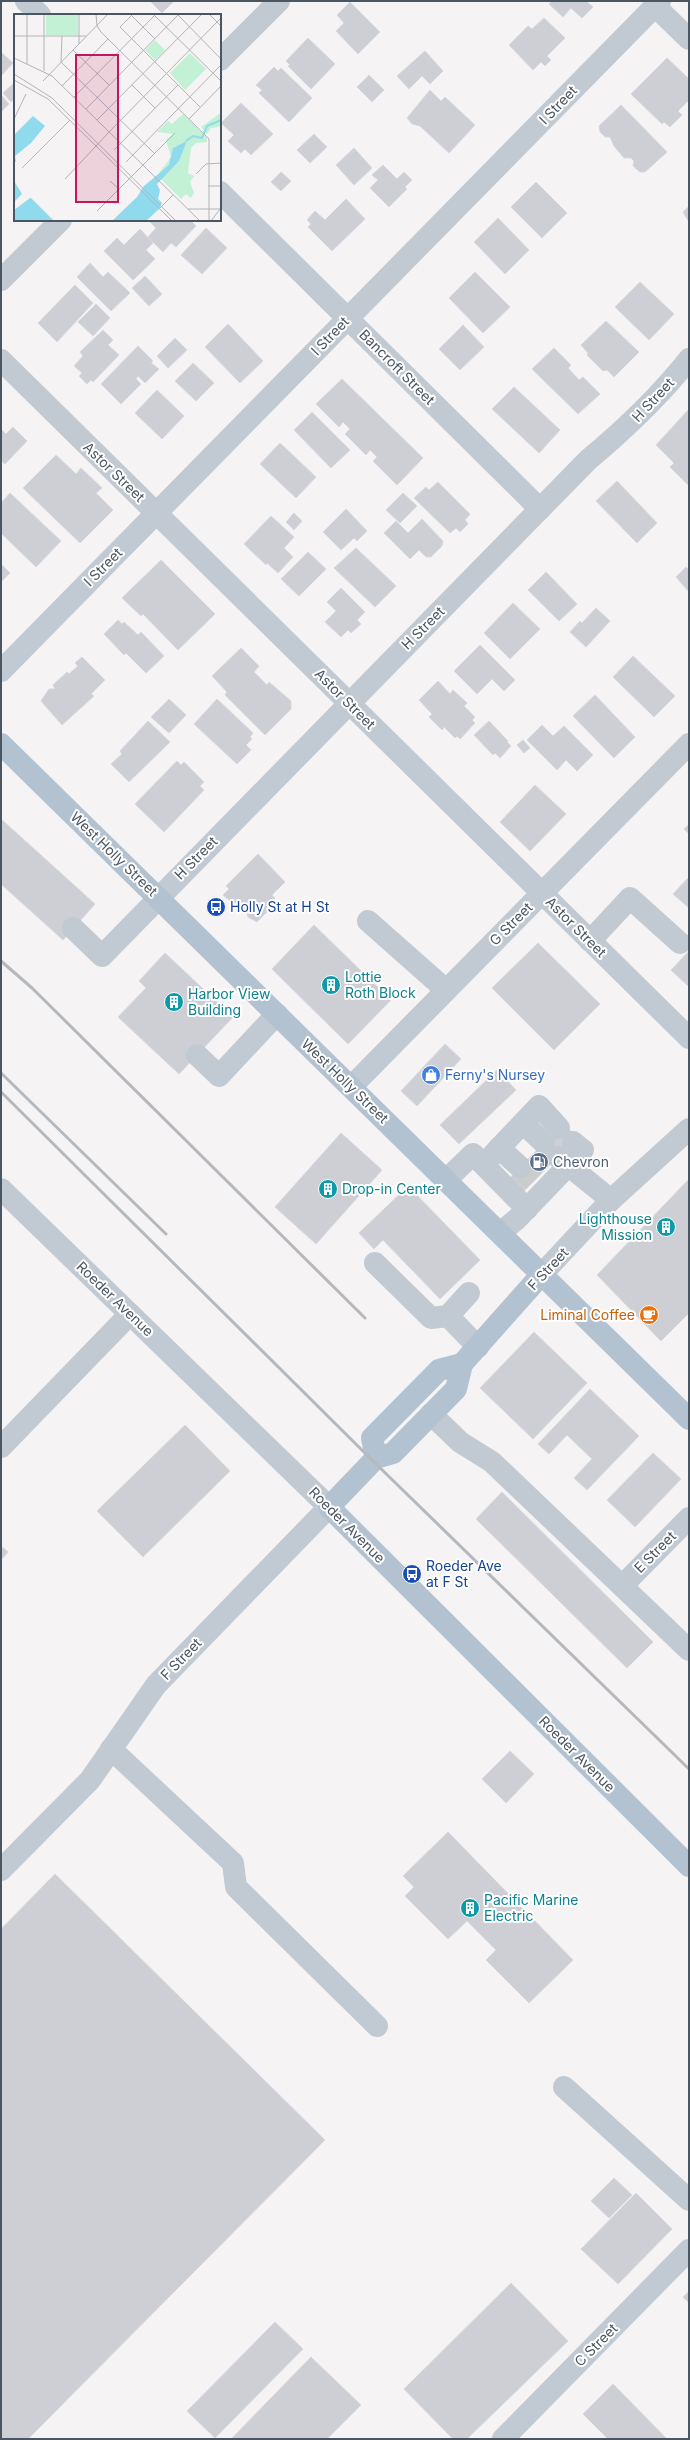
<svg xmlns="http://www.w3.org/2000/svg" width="690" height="2440" viewBox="0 0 690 2440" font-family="Inter,sans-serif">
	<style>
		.building { fill: #cdcfd5; stroke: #d7d9de }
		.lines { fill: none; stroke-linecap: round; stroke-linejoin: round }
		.minor-tunnel { stroke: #caccce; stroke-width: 22; stroke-dasharray: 22 11; stroke-linecap: butt }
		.minor { stroke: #c1cad2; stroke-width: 22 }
		.major { stroke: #b3c2d1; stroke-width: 22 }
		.rail { stroke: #b5b8bd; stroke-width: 3 }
		.labels { text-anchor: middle; stroke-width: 4; stroke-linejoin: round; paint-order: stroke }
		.street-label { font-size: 14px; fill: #4a5661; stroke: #fff }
		.transit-label { font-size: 14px; fill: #164399; stroke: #fff; text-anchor: start }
		.culture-label { font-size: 14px; fill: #0d838f; stroke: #fff; text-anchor: start }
		.shop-label { font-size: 14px; fill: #366cbe; stroke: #fff; text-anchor: start }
		.service-label { font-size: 14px; fill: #4e5e75; stroke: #fff; text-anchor: start }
		.food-label { font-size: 14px; fill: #c56008; stroke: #fff; text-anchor: end }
		.inset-river { fill: none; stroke: #90daee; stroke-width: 2 }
		.inset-road { fill: none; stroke: #b1b4b9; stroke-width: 1 }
		.view { fill: #c2185b; fill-opacity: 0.15; stroke: #c2185b; stroke-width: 2 }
		.inset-edge { fill: none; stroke: #4a5661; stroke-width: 2 }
	</style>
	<rect width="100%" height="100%" fill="#f5f3f3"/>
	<g class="building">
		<polygon points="150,1 174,1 162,13"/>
		<polygon points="552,1 586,1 593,7 582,18 571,8 563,17 549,4"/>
		<polygon points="350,2 380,32 358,54 336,31 344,23 337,15"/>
		<polygon points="544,18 565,38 547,56 551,60 545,66 541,62 533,70 509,45 528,26 532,29"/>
		<polygon points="308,38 335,64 311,89 288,66 290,65 286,61"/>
		<polygon points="425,51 443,71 430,84 422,76 409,89 397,76"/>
		<polygon points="1,52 13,63 1,76"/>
		<polygon points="667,58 689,79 689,100 678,111 682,115 670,127 664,122 662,124 631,94"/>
		<polygon points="274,67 278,71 281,68 312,98 289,122 259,93 262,90 256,85"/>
		<polygon points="369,75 384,90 372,102 357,87"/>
		<polygon points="15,82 15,97 11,102 3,93"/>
		<polygon points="430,90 441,101 445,97 475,125 449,153 420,126 412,124 407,118"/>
		<polygon points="2,96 9,104 1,112 1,97"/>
		<polygon points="241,103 273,134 251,155 245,149 241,153 228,141 234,135 221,123"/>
		<polygon points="621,105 667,152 645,172 640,172 633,166 634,161 631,158 624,158 614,146 610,137 605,137 600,132 599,126"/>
		<polygon points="314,134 327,147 310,163 297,150"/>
		<polygon points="354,148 372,168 354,185 336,165"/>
		<polygon points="383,165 397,179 404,172 412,180 405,187 407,189 389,207 370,188 378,180 372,175"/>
		<polygon points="281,172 291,181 281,191 271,182"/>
		<polygon points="536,182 567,213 542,238 511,207"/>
		<polygon points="346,199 365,219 332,251 308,227 311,224 307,220 315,211 325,220"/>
		<polygon points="689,206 689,222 683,212"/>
		<polygon points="498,218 529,250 505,274 474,242"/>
		<polygon points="148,220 190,220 196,226 176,247 171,243 163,252 148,237 156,228"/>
		<polygon points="206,228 227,248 202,274 181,255"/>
		<polygon points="140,229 153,243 146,250 155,259 133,280 104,251 117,238 124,245"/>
		<polygon points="90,263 103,277 108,272 130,293 111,311 77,277"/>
		<polygon points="475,272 510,307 483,333 449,298"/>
		<polygon points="145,276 162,294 149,306 132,288"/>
		<polygon points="640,282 674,314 649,340 615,307"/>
		<polygon points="75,285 93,303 57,342 38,323"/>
		<polygon points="96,304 110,318 93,336 78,322"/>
		<polygon points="606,321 639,352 614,377 607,370 603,371 587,355 588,353 581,345"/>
		<polygon points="228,324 263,361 240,383 205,347"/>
		<polygon points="463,325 484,347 460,370 439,349"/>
		<polygon points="103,330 113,340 108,345 119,355 93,382 91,380 87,384 79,376 82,373 74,366 83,356 80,352"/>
		<polygon points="175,338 187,350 168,368 157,356"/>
		<polygon points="138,346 153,361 151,363 159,369 145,383 138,376 136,379 141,384 121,404 101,384"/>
		<polygon points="554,348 571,365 568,368 579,380 583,377 600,394 578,414 532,369"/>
		<polygon points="193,363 214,383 196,401 175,381"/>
		<polygon points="342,379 423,458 397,485 373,461 377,457 370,450 366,455 345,434 350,429 343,422 339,427 316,404"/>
		<polygon points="514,387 560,430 539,453 492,409"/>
		<polygon points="157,390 184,416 162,439 135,413"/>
		<polygon points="689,409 689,484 688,485 670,467 674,463 656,445"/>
		<polygon points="312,412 350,450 331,468 294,430"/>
		<polygon points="13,427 27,441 5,464 1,461 1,429 6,434"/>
		<polygon points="280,443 316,477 296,498 260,464"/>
		<polygon points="56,455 76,474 81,468 102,488 96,493 113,510 80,543 23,488"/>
		<polygon points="617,481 657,523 637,543 596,501"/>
		<polygon points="438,482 470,514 465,520 468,524 460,532 456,528 450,533 414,498 426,487 429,490"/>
		<polygon points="10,493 61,541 36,567 1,533 1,503"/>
		<polygon points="403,493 417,506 400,523 386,510"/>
		<polygon points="346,509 367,531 357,541 354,538 341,550 323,532"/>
		<polygon points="294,513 302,521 294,530 286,522"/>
		<polygon points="271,516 294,537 284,548 293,557 278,573 267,563 266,565 244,544"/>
		<polygon points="422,519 443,541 442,546 431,557 426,557 419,550 410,559 384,533 396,521 408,533"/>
		<polygon points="356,548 396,586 375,607 334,568"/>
		<polygon points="308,552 326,569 299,596 281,579"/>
		<polygon points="161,560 215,614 178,650 143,614 141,616 122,598"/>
		<polygon points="1,564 10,573 1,582"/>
		<polygon points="686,567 689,570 689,592 676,577"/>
		<polygon points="546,572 577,604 559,621 528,590"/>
		<polygon points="341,588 365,612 357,620 361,624 351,633 348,630 341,637 325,622 336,611 327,602"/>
		<polygon points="513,603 540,629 510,659 484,633"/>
		<polygon points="596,608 610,621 586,647 570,632 580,621 582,623"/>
		<polygon points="118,620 122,624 124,622 138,635 141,632 164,656 146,673 126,653 124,655 104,634"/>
		<polygon points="480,645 515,680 504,691 492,679 477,694 454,671"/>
		<polygon points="241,648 259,666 254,672 267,685 269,682 291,701 291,709 265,735 225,695 227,692 212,676"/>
		<polygon points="633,656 675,696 654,717 613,677"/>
		<polygon points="82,657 105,680 91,694 94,696 62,725 41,701 49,689 55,689 53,685 67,672 69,674 78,666 75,663"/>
		<polygon points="438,681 450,694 453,690 467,703 464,706 475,717 472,720 475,723 460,739 457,736 455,738 444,727 442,730 429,717 432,714 419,700"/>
		<polygon points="595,695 635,737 614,758 573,716"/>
		<polygon points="169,699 186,715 169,733 151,717"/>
		<polygon points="217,699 253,733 250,737 252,739 246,745 251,750 237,764 194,724"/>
		<polygon points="148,721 170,742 129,782 111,764 122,754 120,751"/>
		<polygon points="489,721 508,741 507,742 511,746 500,758 495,753 493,755 474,735"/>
		<polygon points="542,725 553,736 564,726 593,755 577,771 566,760 557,770 527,740"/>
		<polygon points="523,740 530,748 524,753 517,745"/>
		<polygon points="177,761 181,765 184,762 204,782 200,786 204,790 164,832 135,804"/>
		<polygon points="535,785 566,814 530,851 500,822"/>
		<polygon points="1,819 95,904 63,940 1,884"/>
		<polygon points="689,824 689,834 684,829"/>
		<polygon points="258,854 285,882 272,895 275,898 271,903 273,906 257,922 248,917 246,910 243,912 223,895 229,889 226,886"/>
		<polygon points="689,877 689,908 673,894"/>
		<polygon points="314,925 391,1000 348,1044 272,969"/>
		<polygon points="538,943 600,1004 554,1050 492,988"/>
		<polygon points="689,951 689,987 671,970"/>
		<polygon points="165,953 233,1017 179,1074 118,1017 146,988 139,981"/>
		<polygon points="445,1044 461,1059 417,1106 401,1091"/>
		<polygon points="497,1070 516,1090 459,1144 440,1125"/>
		<polygon points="563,1123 577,1137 519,1196 505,1183"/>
		<polygon points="341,1133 382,1170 316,1244 275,1207"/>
		<polygon points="689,1179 689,1313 661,1341 597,1275"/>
		<polygon points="408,1186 480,1260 440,1299 383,1240 374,1249 359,1233"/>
		<polygon points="534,1332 587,1383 533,1439 480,1388"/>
		<polygon points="590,1389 639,1436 587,1490 574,1478 592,1459 567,1435 549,1454 538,1444"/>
		<polygon points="185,1425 230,1471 143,1557 97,1511"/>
		<polygon points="653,1453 681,1479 635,1527 607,1500"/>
		<polygon points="502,1492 653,1642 627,1668 476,1519"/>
		<polygon points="1,1546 8,1552 1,1560"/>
		<polygon points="510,1751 534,1774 506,1803 482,1779"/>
		<polygon points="448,1832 573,1960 529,2003 486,1960 496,1950 467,1921 448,1939 405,1896 414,1887 403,1876"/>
		<polygon points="55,1874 325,2140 28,2439 1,2439 1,1929"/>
		<polygon points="614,2178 632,2195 609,2218 591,2201"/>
		<polygon points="636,2193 672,2229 618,2284 581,2249"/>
		<polygon points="511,2283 568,2341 467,2439 453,2439 404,2389"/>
		<polygon points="689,2291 689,2303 683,2297"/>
		<polygon points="275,2322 303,2349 215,2438 187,2411"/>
		<polygon points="311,2357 361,2405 327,2439 231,2439"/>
		<polygon points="613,2384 667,2439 608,2439 583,2414"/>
	</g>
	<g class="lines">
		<polyline class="minor-tunnel" points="520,1167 534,1181"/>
		<g class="minor">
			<polyline points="26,1 40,15"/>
			<polyline points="655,6 689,39"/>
			<polyline points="220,60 279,1"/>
			<polyline points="220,192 540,509"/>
			<polyline points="1,280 61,220"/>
			<polyline points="1,360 689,1038"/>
			<polyline points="1,671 660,1"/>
			<polyline points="368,921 446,990"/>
			<path d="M73,928l29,28 486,-496c37,-31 71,-63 101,-101"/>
			<polyline points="590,941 630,898 680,943"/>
			<polyline points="197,1055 219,1076 277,1014"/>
			<polyline points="351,1087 689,744"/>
			<polyline points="523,1123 544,1143"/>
			<polyline points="499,1148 520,1167"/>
			<polyline points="558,1157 611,1200"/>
			<polyline points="484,1164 539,1106 559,1128"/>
			<polyline points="446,1180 473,1154 527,1209"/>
			<polyline points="1,1189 329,1507 156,1685 90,1780 1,1870"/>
			<polyline points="500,1233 517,1219 583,1150 573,1142"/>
			<polyline points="375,1263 431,1318 448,1316 469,1293"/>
			<polyline points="542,1274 611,1200 689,1129"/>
			<polyline points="448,1316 478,1347"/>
			<polyline points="431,1414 460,1442 492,1462 689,1650"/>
			<polyline points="1,1447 130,1314"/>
			<polyline points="622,1586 689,1518"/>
			<polyline points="111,1749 233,1863 236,1887 377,2026"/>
			<polyline points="564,2087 689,2200"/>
			<polyline points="503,2439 689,2250"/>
		</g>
		<g class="major">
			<polyline points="1,744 689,1419"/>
			<polyline points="542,1274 462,1364 456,1389 393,1453 376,1458 329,1507 689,1866"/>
			<polyline points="376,1458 372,1438 439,1370 462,1364"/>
		</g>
		<g class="rail">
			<polyline points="1,961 32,988 365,1318"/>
			<polyline points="1,1073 166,1234"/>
			<polyline points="1,1092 373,1461 689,1769"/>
		</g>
	</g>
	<defs>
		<symbol id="bus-disc" viewBox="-11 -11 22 22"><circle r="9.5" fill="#1a4fb4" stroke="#fff"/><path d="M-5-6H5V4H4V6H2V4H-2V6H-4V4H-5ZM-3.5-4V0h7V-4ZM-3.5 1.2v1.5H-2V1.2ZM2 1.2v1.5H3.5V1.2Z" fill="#fff"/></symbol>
		<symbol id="building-disc" viewBox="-11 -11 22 22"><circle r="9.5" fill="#0f9aa8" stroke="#fff"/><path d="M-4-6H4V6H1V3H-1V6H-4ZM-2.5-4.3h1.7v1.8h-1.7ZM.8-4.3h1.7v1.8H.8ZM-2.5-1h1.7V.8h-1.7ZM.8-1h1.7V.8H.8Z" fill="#fff"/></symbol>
		<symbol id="shop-disc" viewBox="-11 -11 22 22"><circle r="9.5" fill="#3f7fe0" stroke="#fff"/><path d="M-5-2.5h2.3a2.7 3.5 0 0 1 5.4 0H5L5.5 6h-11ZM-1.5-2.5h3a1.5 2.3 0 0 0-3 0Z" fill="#fff"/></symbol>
		<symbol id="fuel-disc" viewBox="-11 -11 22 22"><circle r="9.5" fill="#5c6f8a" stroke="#fff"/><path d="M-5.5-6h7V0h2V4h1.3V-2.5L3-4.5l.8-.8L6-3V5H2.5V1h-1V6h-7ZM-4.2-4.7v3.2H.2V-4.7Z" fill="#fff"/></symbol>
		<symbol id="cafe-disc" viewBox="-11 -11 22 22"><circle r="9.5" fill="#e8710a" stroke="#fff"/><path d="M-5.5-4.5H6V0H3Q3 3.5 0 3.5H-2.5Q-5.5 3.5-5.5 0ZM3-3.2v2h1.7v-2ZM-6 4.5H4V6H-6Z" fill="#fff"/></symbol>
	</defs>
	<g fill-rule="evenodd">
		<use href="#bus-disc" x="205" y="896" width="22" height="22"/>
		<use href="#building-disc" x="320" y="974" width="22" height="22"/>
		<use href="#building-disc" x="163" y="991" width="22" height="22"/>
		<use href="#shop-disc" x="420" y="1064" width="22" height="22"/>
		<use href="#fuel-disc" x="528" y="1151" width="22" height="22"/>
		<use href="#building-disc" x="317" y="1178" width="22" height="22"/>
		<use href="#building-disc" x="655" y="1216" width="22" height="22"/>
		<use href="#cafe-disc" x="638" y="1304" width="22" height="22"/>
		<use href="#bus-disc" x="401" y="1563" width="22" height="22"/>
		<use href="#building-disc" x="459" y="1897" width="22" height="22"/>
	</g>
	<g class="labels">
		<g class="street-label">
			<text transform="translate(558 105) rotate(-46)" y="5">I Street</text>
			<text transform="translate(330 336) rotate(-46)" y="5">I Street</text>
			<text transform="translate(397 367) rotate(45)" y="5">Bancroft Street</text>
			<text transform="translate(653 400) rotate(-47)" y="5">H Street</text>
			<text transform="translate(114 472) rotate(44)" y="5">Astor Street</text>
			<text transform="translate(103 567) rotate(-45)" y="5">I Street</text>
			<text transform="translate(423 628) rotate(-45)" y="5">H Street</text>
			<text transform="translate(345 699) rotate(45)" y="5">Astor Street</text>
			<text transform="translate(114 854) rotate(44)" y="5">West Holly Street</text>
			<text transform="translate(196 858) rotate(-45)" y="5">H Street</text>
			<text transform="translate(511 924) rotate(-45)" y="5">G Street</text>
			<text transform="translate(576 927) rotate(45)" y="5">Astor Street</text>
			<text transform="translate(345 1081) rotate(44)" y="5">West Holly Street</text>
			<text transform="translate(548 1269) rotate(-47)" y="5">F Street</text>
			<text transform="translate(115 1299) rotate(44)" y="5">Roeder Avenue</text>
			<text transform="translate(347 1525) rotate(45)" y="5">Roeder Avenue</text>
			<text transform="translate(655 1552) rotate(-45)" y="5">E Street</text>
			<text transform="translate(181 1659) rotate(-46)" y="5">F Street</text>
			<text transform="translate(577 1754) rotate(45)" y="5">Roeder Avenue</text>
			<text transform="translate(596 2345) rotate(-45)" y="5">C Street</text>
		</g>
		<g class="transit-label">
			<text x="230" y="912">Holly St at H St</text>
			<text x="426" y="1571">Roeder Ave<tspan x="426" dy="16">at F St</tspan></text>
		</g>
		<g class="culture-label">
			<text x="345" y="982">Lottie<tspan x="345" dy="16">Roth Block</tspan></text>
			<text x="188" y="999">Harbor View<tspan x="188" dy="16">Building</tspan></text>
			<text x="342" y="1194">Drop-in Center</text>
			<text x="652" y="1224" text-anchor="end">Lighthouse<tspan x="652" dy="16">Mission</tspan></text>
			<text x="484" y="1905">Pacific Marine<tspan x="484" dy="16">Electric</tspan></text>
		</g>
		<g class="shop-label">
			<text x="445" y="1080">Ferny's Nursey</text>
		</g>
		<g class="service-label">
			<text x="553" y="1167">Chevron</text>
		</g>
		<g class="food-label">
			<text x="635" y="1320">Liminal Coffee</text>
		</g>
	</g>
	<g transform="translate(14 14)">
		<rect width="207" height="207" fill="#f5f3f3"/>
		<path d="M32,0h32v21h-32zM141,26l10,10 -10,10 -10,-10zM176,39l16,16 -21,21 -15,-17zM169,100l24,24v4l-11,1 -5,5 -3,25 6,3 -4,6 4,11 -3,5 -5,-4 -5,5 -20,-20 18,-18 8,-20 -6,5h-6l-5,19 -13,11 14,-19 -5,-17 7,-6 -16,-2 11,-11 4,3zM205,100h2v10l-2,3 -8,1 -4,6 -6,-7z" fill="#c3f1d5"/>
		<path d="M19,102l12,10 -14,17 -16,13 1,5 -2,2v-28zM173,127l-8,20 -22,23 3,6 -2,9 4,4 -3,6 -13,12h-34l25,-24 7,-11 25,-21 4,-17zM0,167l8,13 -8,8zM16,184h1l23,23h-40v-11z" fill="#90daee"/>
		<path class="inset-river" d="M172,127l7,-5 9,2 5,-12 14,-6"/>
		<path class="inset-road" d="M82,0l1,12 4,6 108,107M116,0l25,25M119,0l-13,13 80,80M139,0l68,67M163,0l44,45M195,0l12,12M0,22h72M48,22l-1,26 93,91M65,30v-30M59,36l36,35M0,44l38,18 148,145M13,50v-50M30,57v-57M0,60l38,24 124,123M0,66l34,19 48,47 -31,33M29,67l65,-67M118,71l23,23M48,72l46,-47M60,83l82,-83M72,95l93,-95M0,105l12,-25M175,105l32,-33M83,106l105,-106M95,118l112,-114M95,118l-13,14 76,75M195,125v82M100,136l64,-65M112,148l95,-97M8,154l48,-48M182,160l10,-10 15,-1M96,167l9,8M194,172h13M146,194l13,-13M174,195h33M83,197l78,-78M197,207l9,-12"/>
		<path class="view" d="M62,41h42v147h-42z"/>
		<rect width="207" height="207" class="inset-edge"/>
	</g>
	<rect width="690" height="2440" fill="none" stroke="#4a5661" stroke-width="4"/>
</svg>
